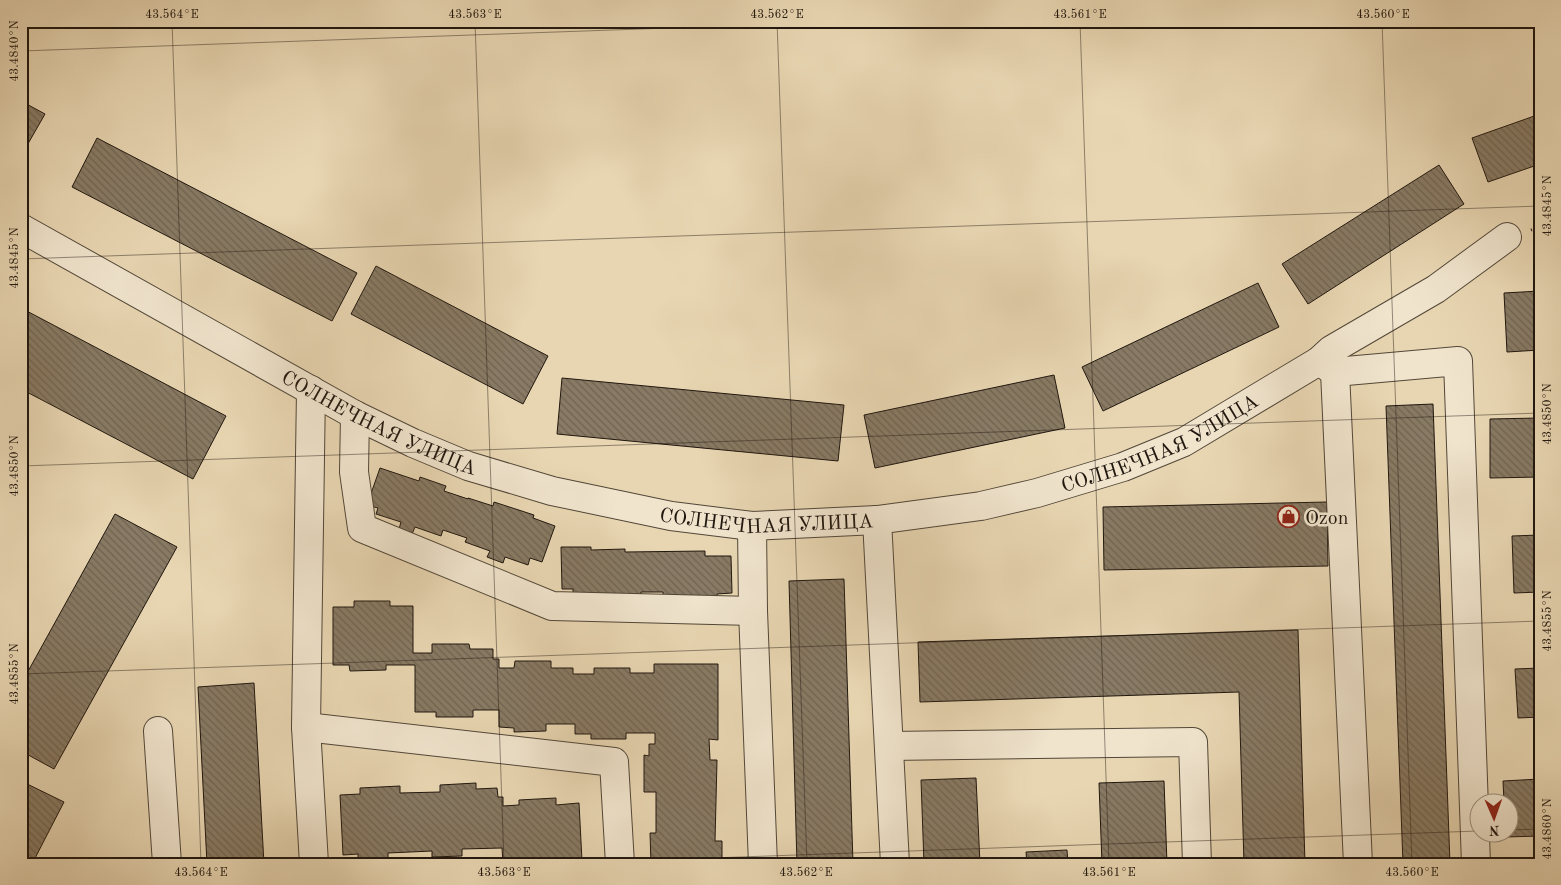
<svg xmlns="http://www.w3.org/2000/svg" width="1561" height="885" viewBox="0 0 1561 885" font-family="'Old Standard TT',serif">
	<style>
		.building { fill: url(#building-back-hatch); stroke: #20170f }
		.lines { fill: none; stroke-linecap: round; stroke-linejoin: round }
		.minor-casing { stroke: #524738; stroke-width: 30 }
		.path { stroke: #20170f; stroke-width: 3; stroke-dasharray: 1 2.5; stroke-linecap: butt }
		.minor { stroke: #f0e4cd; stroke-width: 28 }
		.ticks { fill: none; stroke: #20170f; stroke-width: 1; stroke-opacity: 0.45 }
		.labels { text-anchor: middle; stroke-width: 5; stroke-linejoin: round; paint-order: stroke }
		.street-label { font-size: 20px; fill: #20170f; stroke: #f0e4cd }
		.poi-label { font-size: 20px; fill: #20170f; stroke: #f0e4cd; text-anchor: start }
		.neatline { fill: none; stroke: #20170f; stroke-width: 2 }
		.ticks-label { font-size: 12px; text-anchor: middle; fill: #20170f }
	</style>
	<defs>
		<pattern id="building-back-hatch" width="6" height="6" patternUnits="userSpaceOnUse" patternTransform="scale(1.25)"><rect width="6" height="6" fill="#887a64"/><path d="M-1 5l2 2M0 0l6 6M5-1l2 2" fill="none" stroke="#6f6351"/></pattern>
	</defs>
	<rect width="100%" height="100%" fill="#e8d6b2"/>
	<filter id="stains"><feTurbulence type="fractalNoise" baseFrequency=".004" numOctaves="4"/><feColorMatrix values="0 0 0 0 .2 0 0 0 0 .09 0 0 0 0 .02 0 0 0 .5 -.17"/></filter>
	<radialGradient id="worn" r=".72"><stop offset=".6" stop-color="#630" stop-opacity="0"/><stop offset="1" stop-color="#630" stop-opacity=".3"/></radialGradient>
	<g class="building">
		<polygon points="21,101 45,114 21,156"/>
		<polygon points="1540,114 1540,164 1488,182 1472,138"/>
		<polygon points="97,138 357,273 332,321 72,187"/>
		<polygon points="1439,165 1464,204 1308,304 1282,264"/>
		<polygon points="376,266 548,356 523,404 351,314"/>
		<polygon points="1258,283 1279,327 1103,411 1082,367"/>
		<polygon points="1540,291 1540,350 1507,352 1504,293"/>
		<polygon points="21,308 226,416 193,479 21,389"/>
		<polygon points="1054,375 1065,428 875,468 864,415"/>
		<polygon points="562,378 844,405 838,461 557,434"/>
		<polygon points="1433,404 1450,864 1403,864 1386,406"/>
		<polygon points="1540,418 1540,477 1490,478 1490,419"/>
		<polygon points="380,468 419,481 420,477 446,486 444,491 468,499 468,498 493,506 494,502 534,515 533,518 555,526 542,562 530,558 528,565 505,557 503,563 487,557 490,551 465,542 467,538 443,530 441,536 415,527 412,534 399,529 401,522 376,514 378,508 367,505"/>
		<polygon points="1327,502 1328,566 1104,570 1103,507"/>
		<polygon points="115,514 177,547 54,769 21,751 21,684"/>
		<polygon points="1540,535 1540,592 1514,593 1512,536"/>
		<polygon points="561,547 591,547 591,550 625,549 625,552 705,551 705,556 731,556 732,593 717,594 717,599 663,598 663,592 641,592 641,598 573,596 573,589 562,589"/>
		<polygon points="844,579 853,864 797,864 789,581"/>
		<polygon points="354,601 390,601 390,606 413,606 413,653 432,653 432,644 469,644 470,649 493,649 493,659 499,659 499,668 514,668 515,661 551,661 551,668 573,668 573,674 594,674 594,668 630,668 630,673 654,673 654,664 718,664 718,740 709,739 710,760 717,760 715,841 722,841 722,864 651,864 650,833 656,833 656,792 644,792 644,755 649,756 649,744 655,744 655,733 626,733 626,739 591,739 591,734 575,734 575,724 546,724 546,731 514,732 514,728 499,727 499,710 473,710 473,717 436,717 436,712 415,712 415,665 386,665 386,670 350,671 349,665 333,665 333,607 354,607"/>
		<polygon points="1298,630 1305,864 1244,864 1239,692 920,702 918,642"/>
		<polygon points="1540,668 1540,717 1518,718 1515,669"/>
		<polygon points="254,683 264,864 207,864 198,687"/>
		<polygon points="976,778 980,864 924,864 921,780"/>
		<polygon points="1540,779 1540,836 1506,837 1505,832 1508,832 1508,802 1504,802 1503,781"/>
		<polygon points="21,781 64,802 32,864 21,864"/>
		<polygon points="1164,781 1167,864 1102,864 1099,783"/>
		<polygon points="476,783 476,789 497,788 498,797 503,797 503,806 519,805 519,800 556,798 556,805 579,803 582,861 552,864 503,864 502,848 462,849 462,856 432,857 432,851 388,853 388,859 358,860 358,854 343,855 340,795 360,794 360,788 400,786 400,793 440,792 440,785"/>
		<polygon points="1067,850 1068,864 1027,864 1026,852"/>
	</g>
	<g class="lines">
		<defs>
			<g id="minor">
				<path id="s1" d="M21,228l334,187 58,28 55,23 84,25 119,25 81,10 125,-6 104,-14 56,-13 86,-26 61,-25 135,-81 12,-11 105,-61 71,-52"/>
				<polyline points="1319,361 1335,372 1458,361 1476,864"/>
				<polyline points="1335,372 1358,864"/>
				<polyline points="311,390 306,727 314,864"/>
				<polyline points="355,415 354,472 362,528 552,606 753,611"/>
				<polyline points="877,520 895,864"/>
				<polyline points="752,526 753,611 763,864"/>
				<polyline points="306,727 614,762 620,864"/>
				<polyline points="158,731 167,864"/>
				<polyline points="889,746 1193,742 1197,864"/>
			</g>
		</defs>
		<use href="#minor" class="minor-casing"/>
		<polyline class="path" points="1531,230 1540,227"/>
		<use href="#minor" class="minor"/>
	</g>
	<path class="ticks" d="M172,21l29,843M475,21l29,843M777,21l30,843M1080,21l29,843M1382,21l30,843M21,51l845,-30M21,259l1519,-53M21,466l1519,-53M21,674l1519,-53M1508,830l32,-1M541,864l937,-33"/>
	<defs>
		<symbol id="shop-ring" viewBox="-11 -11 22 22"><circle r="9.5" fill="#f0e4cd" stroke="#8f2418" stroke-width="1.5"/><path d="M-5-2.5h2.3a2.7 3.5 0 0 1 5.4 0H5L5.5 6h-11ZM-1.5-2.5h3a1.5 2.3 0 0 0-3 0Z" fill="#8f2418"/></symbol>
	</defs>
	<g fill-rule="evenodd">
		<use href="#shop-ring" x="1276" y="504" width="25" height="25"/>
	</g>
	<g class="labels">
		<g class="street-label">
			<text dy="7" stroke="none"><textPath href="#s1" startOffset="408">СОЛНЕЧНАЯ УЛИЦА</textPath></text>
			<text dy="7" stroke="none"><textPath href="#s1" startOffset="1218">СОЛНЕЧНАЯ УЛИЦА</textPath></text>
			<text dy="7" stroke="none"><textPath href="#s1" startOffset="812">СОЛНЕЧНАЯ УЛИЦА</textPath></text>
		</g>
		<g class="poi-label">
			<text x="1305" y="524">Ozon</text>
		</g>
	</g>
	<rect width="1561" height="885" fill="none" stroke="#e8d6b2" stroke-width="55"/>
	<g transform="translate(1494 818) rotate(178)"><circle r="24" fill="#f0e4cd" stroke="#9d9281"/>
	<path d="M0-4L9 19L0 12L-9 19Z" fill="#8f2418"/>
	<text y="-8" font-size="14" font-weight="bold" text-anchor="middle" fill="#20170f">N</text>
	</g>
	<rect x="28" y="28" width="1506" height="830" class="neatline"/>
	<g class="ticks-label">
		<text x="172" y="18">43.564°E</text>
		<text x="475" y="18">43.563°E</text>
		<text x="777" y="18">43.562°E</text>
		<text x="1080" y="18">43.561°E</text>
		<text x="1383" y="18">43.560°E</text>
		<text transform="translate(14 51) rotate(-90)" y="4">43.4840°N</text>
		<text transform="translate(1547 206) rotate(-90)" y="4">43.4845°N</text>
		<text transform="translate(14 258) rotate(-90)" y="4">43.4845°N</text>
		<text transform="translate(1547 414) rotate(-90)" y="4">43.4850°N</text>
		<text transform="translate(14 466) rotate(-90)" y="4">43.4850°N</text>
		<text transform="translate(1547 621) rotate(-90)" y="4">43.4855°N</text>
		<text transform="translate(14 674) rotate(-90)" y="4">43.4855°N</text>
		<text transform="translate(1547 829) rotate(-90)" y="4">43.4860°N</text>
		<text x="201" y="876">43.564°E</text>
		<text x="504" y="876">43.563°E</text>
		<text x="806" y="876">43.562°E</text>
		<text x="1109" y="876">43.561°E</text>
		<text x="1412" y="876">43.560°E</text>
	</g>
	<rect width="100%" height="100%" filter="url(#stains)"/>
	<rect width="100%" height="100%" fill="url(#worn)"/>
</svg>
